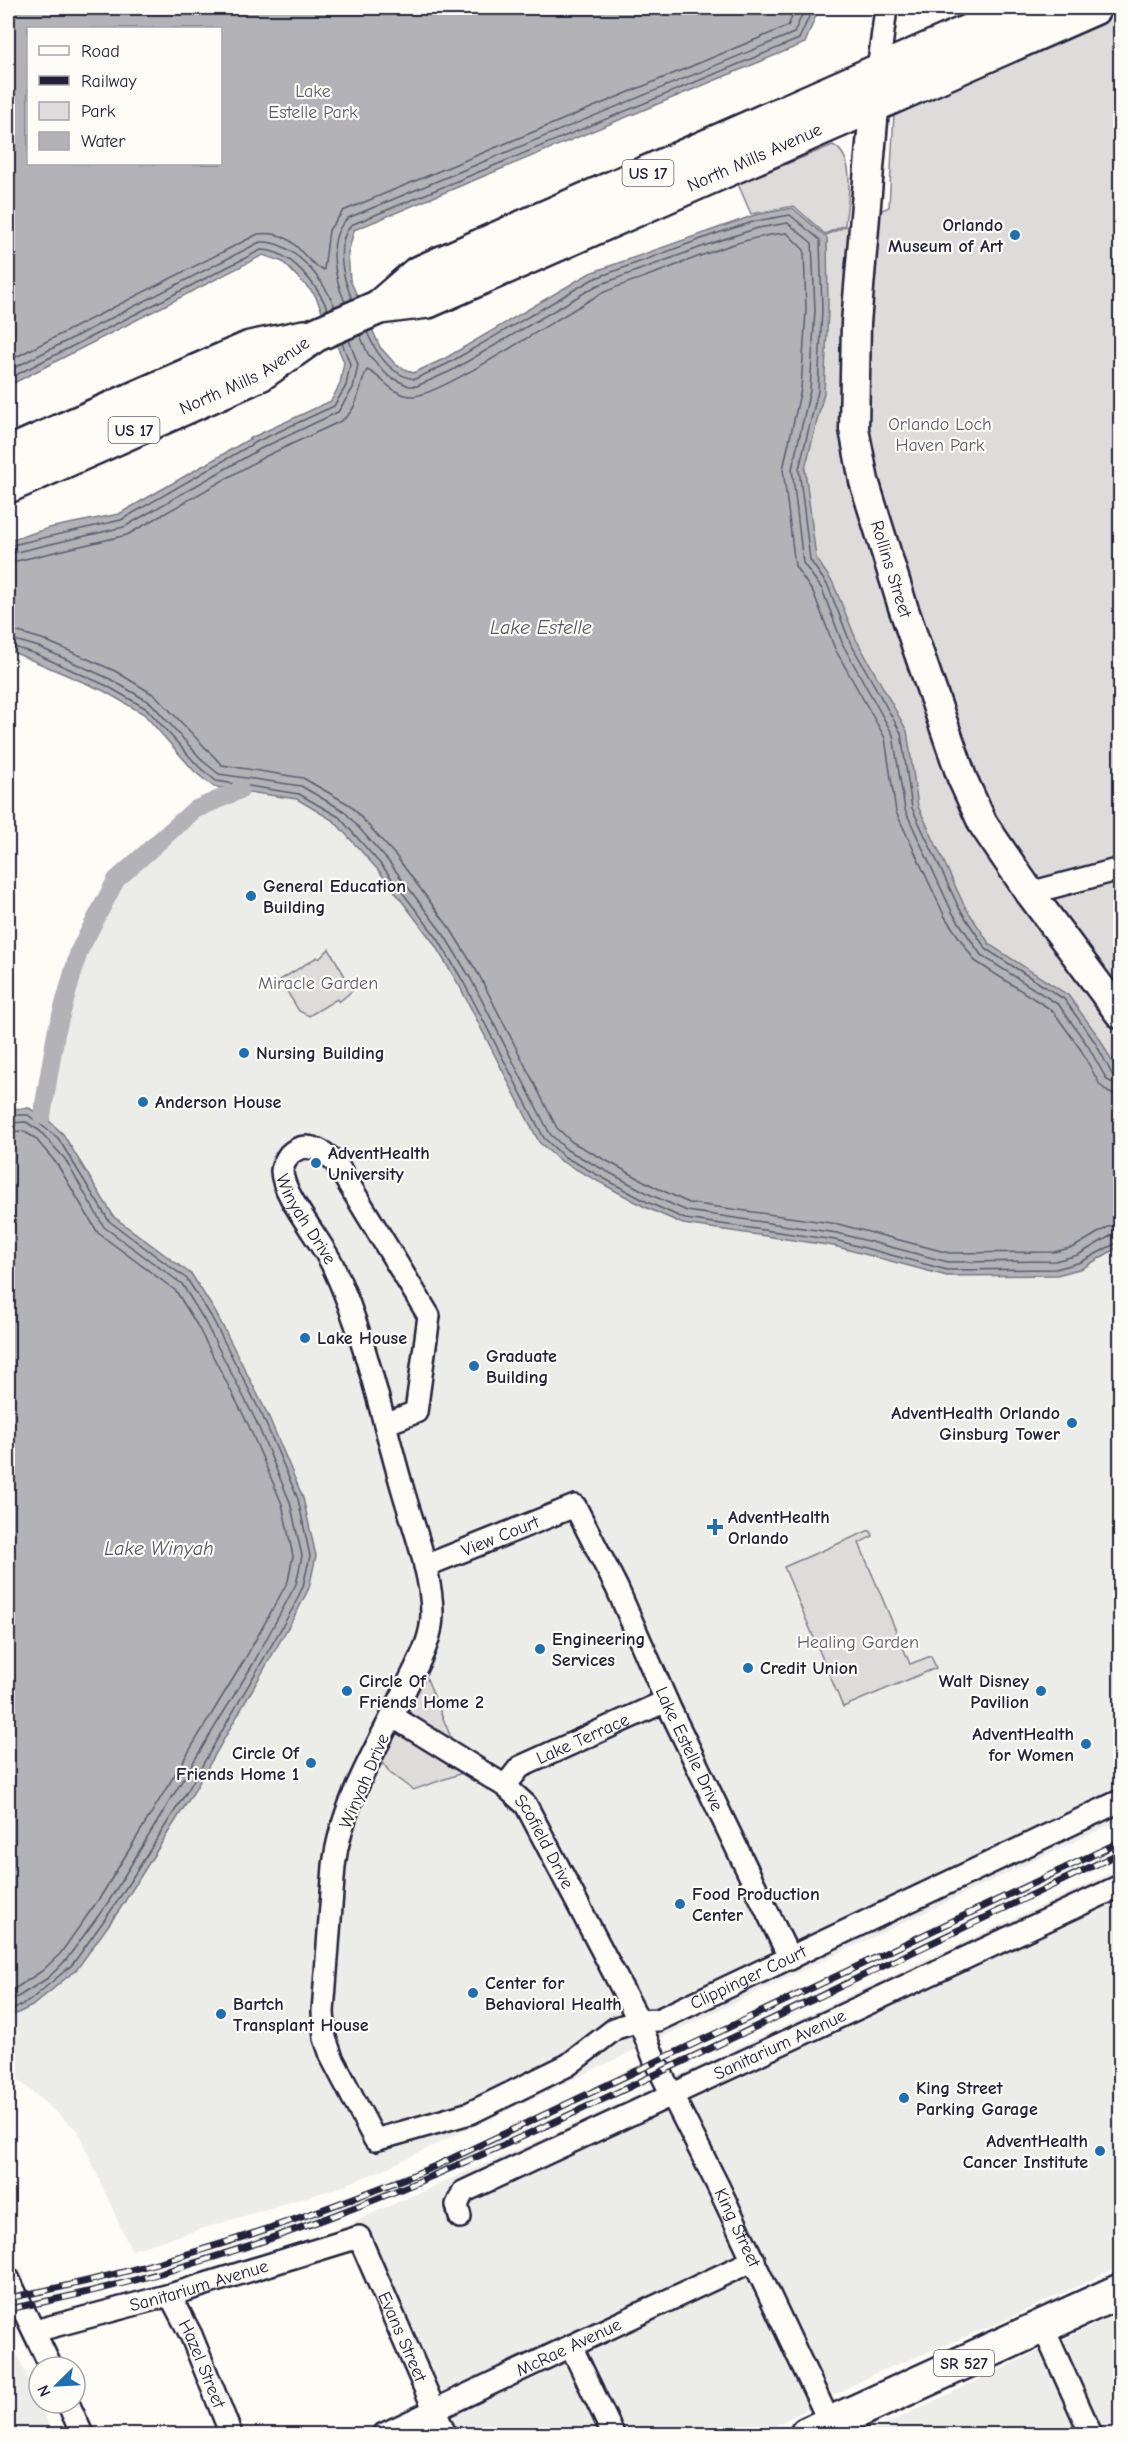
<svg xmlns="http://www.w3.org/2000/svg" width="1128" height="2442" viewBox="0 0 1128 2442" font-family="'Comic Neue',sans-serif">
	<style>
		.built { fill: #ecece9 }
		.green { fill: #dddcdb; stroke: #807f8b; stroke-width: 1.5 }
		.water { fill: #b2b2b7; stroke: #787885; stroke-width: 1.5; fill-rule: evenodd }
		.lines { fill: none; stroke-linecap: round; stroke-linejoin: round }
		.shore { stroke: #5c5c6d; stroke-width: 1.5 }
		.canal { stroke: #b2b2b7; stroke-width: 18 }
		.street-casing { stroke: #22223b; stroke-width: 26 }
		.secondary-casing { stroke: #22223b; stroke-width: 33 }
		.primary-casing { stroke: #22223b; stroke-width: 38 }
		.street { stroke: #fdfcf7; stroke-width: 21 }
		.secondary { stroke: #fdfcf7; stroke-width: 28 }
		.primary { stroke: #fdfcf7; stroke-width: 33 }
		.rail-casing { stroke: #22223b; stroke-width: 7 }
		.rail { stroke: #fdfcf7; stroke-width: 4.5; stroke-dasharray: 14; stroke-linecap: butt }
		.poi-dot { fill: #1f6fb2; stroke: #fdfcf7; stroke-width: 2 }
		.labels { text-anchor: middle; stroke-width: 4.5; stroke-linejoin: round; paint-order: stroke }
		.shield { fill: #fdfcf7; stroke: #646373; stroke-width: 1.5 }
		.shield-label { font-size: 16px; font-weight: bold; fill: #22223b }
		.park-label { font-size: 18px; fill: #5a5a6b; stroke: #fdfcf7 }
		.street-label { font-size: 18px; fill: #22223b; stroke: #fdfcf7 }
		.poi-label { font-size: 18px; font-weight: bold; fill: #22223b; stroke: #fdfcf7; text-anchor: start }
		.water-label { font-size: 20px; font-style: italic; fill: #545466; stroke: #fdfcf7 }
	</style>
	<rect width="100%" height="100%" fill="#fdfcf7"/>
	<filter id="ink" filterUnits="userSpaceOnUse"><feTurbulence type="fractalNoise" baseFrequency=".0167" numOctaves="2"/><feDisplacementMap in="SourceGraphic" scale="12" xChannelSelector="R" yChannelSelector="G"/><feConvolveMatrix kernelMatrix="1 2 1 2 8 2 1 2 1" color-interpolation-filters="sRGB"/></filter>
	<g filter="url(#ink)">
		<g class="built">
			<polygon points="240,790 297,799 334,821 379,871 433,942 559,1160 645,1207 683,1224 834,1246 947,1276 1083,1268 1120,1246 1120,1820 384,2169 337,2188 131,2250 77,2130 8,2071 8,2018 32,2006 120,1909 193,1793 298,1610 268,1415 216,1313 192,1275 114,1217 76,1152 42,1116 56,1033 79,951 116,880 194,810"/>
			<polygon points="1120,1869 1120,2266 997,2324 876,2373 759,2434 452,2434 353,2222 553,2134"/>
			<polygon points="1120,2313 1120,2434 866,2434 1005,2367"/>
			<polygon points="8,2334 53,2434 8,2434"/>
		</g>
		<g class="green">
			<polygon points="1120,12 1120,1161 1013,998 793,612 775,258 889,207 894,113"/>
			<path d="M833,145c25,13 14,58 12,80l-20,9 -31,-28 -43,8 -13,-30z"/>
			<polygon points="329,949 353,990 339,1002 337,999 309,1016 299,1011 280,980 317,957 319,959"/>
			<polygon points="870,1530 873,1536 859,1543 910,1664 931,1656 936,1668 843,1707 784,1567"/>
			<polygon points="425,1674 465,1772 413,1790 390,1773 381,1760 421,1678"/>
		</g>
		<g class="water">
			<path d="M8,8h811l-14,35 -451,187 -6,24 2,26 30,67 16,18 17,8 31,-14 146,-86 165,-58 38,-7 34,30 1,72 -4,83 -19,76 11,89 17,25 23,56 51,92 11,75 46,99 26,40 78,50 32,44 20,38v169l-37,22 -26,7 -110,1 -113,-30 -151,-22 -38,-17 -86,-47 -20,-18 -80,-157 -26,-43 -54,-71 -45,-50 -37,-22 -83,-12 -19,-15 -51,-58 -40,-23 -96,-41v-109l41,-13 70,-14 134,-77 78,-36 9,-17 4,-22 -29,-67 -32,-33 -20,-7 -255,131zM28,28h192v136h-192z"/>
			<polygon points="29,1108 48,1120 63,1134 114,1217 192,1275 216,1313 268,1415 303,1498 316,1556 309,1588 298,1610 193,1793 120,1909 77,1969 32,2006 8,2018 8,1109"/>
		</g>
		<g class="lines">
			<g class="shore">
				<path d="M352,299c-9,-21 -18,-54 -1,-74l448,-186 14,-31"/>
				<path d="M345,302c-10,-23 -20,-64 3,-84l446,-185 11,-25"/>
				<path d="M367,332c9,21 23,44 48,47l32,-15 146,-85 122,-45 41,-13 34,-6 30,25 2,70 -4,81 -19,78 11,91 18,26 22,56 51,91 11,75 47,100 27,41 78,50 31,43 18,34 7,3"/>
				<polyline points="360,335 368,354 388,376 409,386 417,386 451,371 596,286 718,241 758,228 788,223 812,243 815,310 810,390 792,469 803,563 822,589 843,645 893,735 905,810 952,912 981,955 1059,1005 1088,1046 1107,1080 1120,1086"/>
				<path d="M8,361l250,-127c40,-5 41,26 66,36l5,-40 14,-19 445,-185 8,-18"/>
				<path d="M8,371l252,-129c33,-2 63,37 75,65"/>
				<path d="M8,379l253,-129c30,0 56,35 67,60"/>
				<polyline points="8,546 121,520 256,442 334,406 346,386 350,364 342,343"/>
				<polyline points="8,554 124,527 260,449 338,412 353,388 358,365 349,340"/>
				<path d="M8,563l119,-28 137,-78 77,-36c19,-12 17,-34 26,-51 13,4 24,26 46,26 27,0 152,-83 184,-100 18,-10 40,-16 59,-23 41,-15 87,-37 131,-40l17,17 2,60 -5,79 -18,80 12,97 19,28 21,55 50,89 11,74 49,105 30,44 78,50 28,39 19,35 9,8 11,2"/>
				<polyline points="8,629 42,639 81,656 115,671 156,696 222,765 303,778 350,805 396,856 451,930 479,975 557,1128 572,1142 655,1187 689,1203 838,1224 949,1253 1054,1252 1074,1247 1108,1227 1120,1224"/>
				<polyline points="8,638 39,647 110,679 151,703 204,762 219,774 301,786 344,811 389,862 444,935 471,979 550,1134 567,1150 651,1195 687,1211 837,1233 948,1262 1055,1261 1078,1255 1112,1235 1120,1233"/>
				<polyline points="8,645 36,654 107,686 147,709 199,767 216,781 299,794 339,817 383,867 438,939 464,983 544,1138 563,1156 647,1202 685,1219 835,1240 947,1270 1056,1269 1081,1262 1120,1241"/>
				<polyline points="8,1115 28,1115 58,1138 109,1221 187,1279 211,1316 263,1417 298,1499 310,1556 303,1586 293,1608 188,1790 115,1905 72,1965 29,2001 8,2012"/>
				<polyline points="8,1123 26,1122 40,1131 65,1159 104,1227 182,1284 204,1320 256,1421 290,1502 302,1556 296,1584 253,1664 109,1901 66,1960 48,1978 8,2003"/>
				<polyline points="8,1132 23,1131 35,1138 57,1164 98,1233 176,1291 197,1325 248,1424 282,1504 293,1556 288,1581 245,1659 101,1896 60,1954 42,1971 8,1993"/>
			</g>
			<polyline class="canal" points="42,1116 56,1033 79,951 116,880 194,810 240,790"/>
			<defs>
				<g id="street">
					<polyline points="878,71 886,8"/>
					<polyline points="1030,893 1120,869"/>
					<path id="s1" d="M385,1424l31,-12 13,-96 -93,-153c-13,-13 -31,-24 -47,-8 -3,4 -7,12 -7,16 0,24 40,70 51,95 32,69 48,148 69,221 11,39 30,87 30,127 0,28 -16,52 -27,76 -27,56 -64,114 -71,176l-11,146 2,26 7,20 43,82 95,-27 98,-48 48,-37 23,-7 19,-1 462,-219"/>
					<path id="s2" d="M425,1566l150,-60 42,82 53,121 120,250"/>
					<path id="s3" d="M392,1716l113,70 21,19 113,216 17,42 62,123 117,248"/>
					<path id="s4" d="M505,1786l15,-19 146,-66"/>
					<path id="s5" d="M460,2217l-3,-12 6,-13 657,-306"/>
					<polyline points="8,2278 51,2367"/>
					<path id="s6" d="M170,2295l21,40 40,99"/>
					<polyline points="1043,2327 1091,2434"/>
					<path id="s7" d="M35,2331l135,-36 189,-58 86,197"/>
					<polyline points="571,2346 613,2434"/>
					<polyline points="68,2403 82,2434"/>
					<path id="s8" d="M384,2434l370,-174"/>
				</g>
				<g id="secondary">
					<path id="s9" d="M876,85l-20,238 -2,106 10,52 39,126 59,171 21,46 47,69 90,121"/>
				</g>
				<g id="primary">
					<polyline points="379,307 417,274 1022,8"/>
					<polyline points="8,454 250,348 304,337"/>
					<path id="s10" d="M8,486l252,-112 55,-39 64,-28 49,-6 666,-293"/>
					<polyline points="807,2434 1120,2291"/>
				</g>
			</defs>
			<use href="#street" class="street-casing"/>
			<use href="#secondary" class="secondary-casing"/>
			<use href="#primary" class="primary-casing"/>
			<use href="#street" class="street"/>
			<use href="#secondary" class="secondary"/>
			<use href="#primary" class="primary"/>
			<defs>
				<g id="rail">
					<path d="M8,2298c148,-28 290,-76 430,-133l682,-323"/>
					<path d="M8,2309c246,-46 456,-143 680,-250 144,-68 288,-137 432,-206"/>
				</g>
			</defs>
			<use href="#rail" class="rail-casing"/>
			<use href="#rail" class="rail"/>
		</g>
	</g>
	<g class="poi-dot">
		<circle cx="1015" cy="235" r="6"/>
		<circle cx="251" cy="896" r="6"/>
		<circle cx="244" cy="1053" r="6"/>
		<circle cx="143" cy="1102" r="6"/>
		<circle cx="316" cy="1163" r="6"/>
		<circle cx="305" cy="1338" r="6"/>
		<circle cx="474" cy="1366" r="6"/>
		<circle cx="1072" cy="1423" r="6"/>
		<path d="M712 1518h6v6h6v6h-6v6h-6v-6h-6v-6h6z"/>
		<circle cx="540" cy="1649" r="6"/>
		<circle cx="748" cy="1668" r="6"/>
		<circle cx="347" cy="1691" r="6"/>
		<circle cx="1041" cy="1691" r="6"/>
		<circle cx="1086" cy="1744" r="6"/>
		<circle cx="311" cy="1763" r="6"/>
		<circle cx="680" cy="1904" r="6"/>
		<circle cx="473" cy="1993" r="6"/>
		<circle cx="221" cy="2014" r="6"/>
		<circle cx="904" cy="2098" r="6"/>
		<circle cx="1100" cy="2151" r="6"/>
	</g>
	<g class="labels">
		<g class="shield">
			<rect x="622.5" y="160" width="51" height="26" rx="4.5"/>
			<rect x="108.5" y="417" width="51" height="26" rx="4.5"/>
			<rect x="934" y="2350" width="60" height="26" rx="4.5"/>
		</g>
		<g class="shield-label">
			<text x="648" y="179">US 17</text>
			<text x="134" y="436">US 17</text>
			<text x="964" y="2369">SR 527</text>
		</g>
		<g class="park-label">
			<text x="313" y="97">Lake<tspan x="313" dy="21">Estelle Park</tspan></text>
			<text x="940" y="430">Orlando Loch<tspan x="940" dy="21">Haven Park</tspan></text>
			<text x="318" y="989">Miracle Garden</text>
			<text x="858" y="1648">Healing Garden</text>
		</g>
		<g class="street-label">
			<text dy="6" stroke="none"><textPath href="#s10" startOffset="819">North Mills Avenue</textPath></text>
			<text dy="6" stroke="none"><textPath href="#s10" startOffset="261">North Mills Avenue</textPath></text>
			<text dy="6" stroke="none"><textPath href="#s9" startOffset="490">Rollins Street</textPath></text>
			<text dy="6" stroke="none"><textPath href="#s1" startOffset="435">Winyah Drive</textPath></text>
			<text dy="6" stroke="none"><textPath href="#s2" startOffset="81">View Court</textPath></text>
			<text dy="6" stroke="none"><textPath href="#s4" startOffset="93">Lake Terrace</textPath></text>
			<text dy="6" stroke="none"><textPath href="#s2" startOffset="430">Lake Estelle Drive</textPath></text>
			<text transform="translate(364 1781) rotate(-67)" y="6">Winyah Drive</text>
			<text dy="6" stroke="none"><textPath href="#s3" startOffset="202">Scofield Drive</textPath></text>
			<text dy="6" stroke="none"><textPath href="#s1" startOffset="1822">Clippinger Court</textPath></text>
			<text dy="6" stroke="none"><textPath href="#s5" startOffset="376">Sanitarium Avenue</textPath></text>
			<text dy="6" stroke="none"><textPath href="#s3" startOffset="634">King Street</textPath></text>
			<text dy="6" stroke="none"><textPath href="#s7" startOffset="170">Sanitarium Avenue</textPath></text>
			<text dy="6" stroke="none"><textPath href="#s7" startOffset="446">Evans Street</textPath></text>
			<text dy="6" stroke="none"><textPath href="#s8" startOffset="204">McRae Avenue</textPath></text>
			<text dy="6" stroke="none"><textPath href="#s6" startOffset="76">Hazel Street</textPath></text>
		</g>
		<g class="poi-label">
			<text x="1003" y="231" text-anchor="end">Orlando<tspan x="1003" dy="21">Museum of Art</tspan></text>
			<text x="263" y="892">General Education<tspan x="263" dy="21">Building</tspan></text>
			<text x="256" y="1059">Nursing Building</text>
			<text x="155" y="1108">Anderson House</text>
			<text x="328" y="1159">AdventHealth<tspan x="328" dy="21">University</tspan></text>
			<text x="317" y="1344">Lake House</text>
			<text x="486" y="1362">Graduate<tspan x="486" dy="21">Building</tspan></text>
			<text x="1060" y="1419" text-anchor="end">AdventHealth Orlando<tspan x="1060" dy="21">Ginsburg Tower</tspan></text>
			<text x="728" y="1523">AdventHealth<tspan x="728" dy="21">Orlando</tspan></text>
			<text x="552" y="1645">Engineering<tspan x="552" dy="21">Services</tspan></text>
			<text x="760" y="1674">Credit Union</text>
			<text x="359" y="1687">Circle Of<tspan x="359" dy="21">Friends Home 2</tspan></text>
			<text x="1029" y="1687" text-anchor="end">Walt Disney<tspan x="1029" dy="21">Pavilion</tspan></text>
			<text x="1074" y="1740" text-anchor="end">AdventHealth<tspan x="1074" dy="21">for Women</tspan></text>
			<text x="299" y="1759" text-anchor="end">Circle Of<tspan x="299" dy="21">Friends Home 1</tspan></text>
			<text x="692" y="1900">Food Production<tspan x="692" dy="21">Center</tspan></text>
			<text x="485" y="1989">Center for<tspan x="485" dy="21">Behavioral Health</tspan></text>
			<text x="233" y="2010">Bartch<tspan x="233" dy="21">Transplant House</tspan></text>
			<text x="916" y="2094">King Street<tspan x="916" dy="21">Parking Garage</tspan></text>
			<text x="1088" y="2147" text-anchor="end">AdventHealth<tspan x="1088" dy="21">Cancer Institute</tspan></text>
		</g>
		<g class="water-label">
			<text x="541" y="634">Lake Estelle</text>
			<text x="159" y="1555">Lake Winyah</text>
		</g>
	</g>
	<rect width="1128" height="2442" fill="none" stroke="#fdfcf7" stroke-width="30"/>
	<rect x="15" y="15" width="1098" height="2412" fill="none" stroke="#22223b" stroke-width="2" filter="url(#ink)"/>
	<rect x="27" y="27" width="195" height="138" fill="#fdfcf7" stroke="#a5a5ac" stroke-width="1.5"/>
	<rect x="39" y="46" width="30" height="9" fill="#fdfcf7" stroke="#a5a5ac" stroke-width="1.5"/>
	<text x="81" y="57" font-size="18" fill="#22223b">Road</text>
	<rect x="39" y="76" width="30" height="9" fill="#22223b" stroke="#a5a5ac" stroke-width="1.5"/>
	<text x="81" y="87" font-size="18" fill="#22223b">Railway</text>
	<rect x="39" y="102" width="30" height="18" fill="#dddcdb" stroke="#a5a5ac" stroke-width="1.5"/>
	<text x="81" y="117" font-size="18" fill="#22223b">Park</text>
	<rect x="39" y="132" width="30" height="18" fill="#b2b2b7" stroke="#a5a5ac" stroke-width="1.5"/>
	<text x="81" y="147" font-size="18" fill="#22223b">Water</text>
	<g transform="translate(57 2385) rotate(246)"><circle r="28" fill="#fdfcf7" stroke="#a5a5ac" stroke-width="1.5"/>
	<path d="M0-4.5L10 22L0 15L-10 22Z" fill="#1f6fb2"/>
	<text y="-9" font-size="16" font-weight="bold" text-anchor="middle" fill="#22223b">N</text>
	</g>
</svg>
